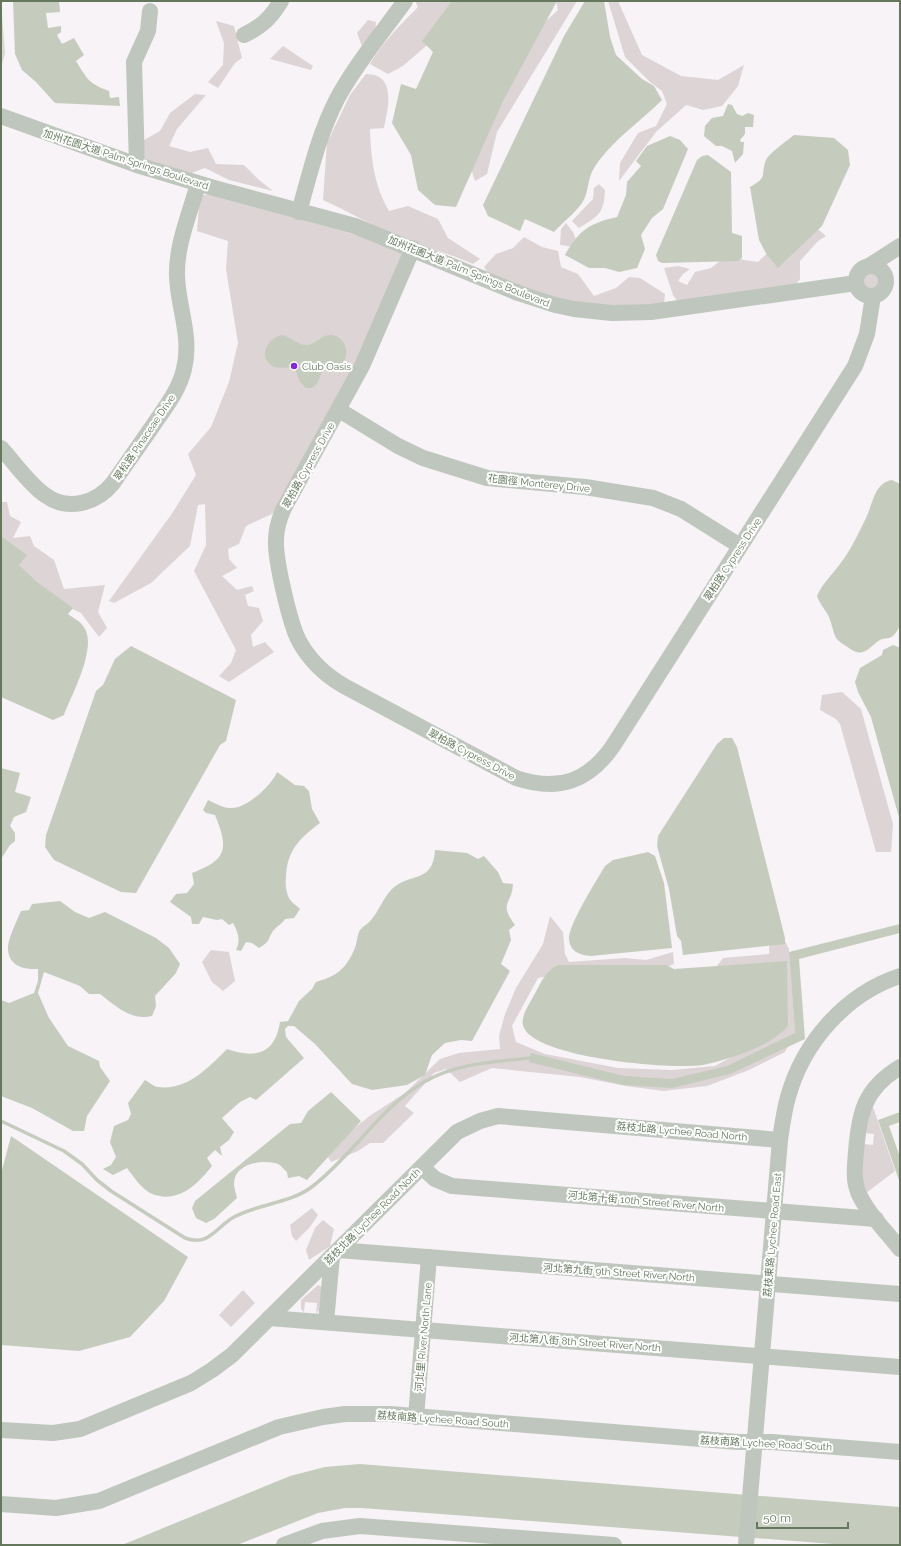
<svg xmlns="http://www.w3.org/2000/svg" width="901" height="1546" viewBox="0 0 901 1546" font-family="Raleway,'Noto Sans TC',sans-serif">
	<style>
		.green { fill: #ddd4d6 }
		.water { fill: #c5ccbe }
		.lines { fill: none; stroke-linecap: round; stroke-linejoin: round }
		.stream { stroke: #c5ccbe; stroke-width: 3.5 }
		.minor { stroke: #bfc6bd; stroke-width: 16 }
		.poi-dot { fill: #8526e3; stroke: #fff; stroke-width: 1.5 }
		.labels { text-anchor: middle; stroke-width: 4; stroke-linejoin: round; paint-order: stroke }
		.street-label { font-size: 10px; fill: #65785d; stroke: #fff }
		.poi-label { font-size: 10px; fill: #65785d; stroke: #fff; text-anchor: start }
	</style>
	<rect width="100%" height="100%" fill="#f7f3f6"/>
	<g class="green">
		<polygon points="1,1 5,54 1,67"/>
		<path d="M415,1h43l-24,38 -31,27 -15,8 -18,-10c13,-22 30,-39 48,-57z"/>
		<polygon points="556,1 577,1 497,132 487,174 475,181 469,162 534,32 558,10"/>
		<polygon points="608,1 618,1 642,55 681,76 718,80 744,65 738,86 722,106 703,110 686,105 656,132 619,181 620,163 638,133 656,126 667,104 662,91 650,82 625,57"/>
		<polygon points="368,20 376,22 375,32 363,49 357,33"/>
		<polygon points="216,21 234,26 242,58 235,63 218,88 208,82 223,65 224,43"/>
		<polygon points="283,46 313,66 311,70 270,59"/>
		<path d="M366,74c31,0 22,34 18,54l-14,1c1,30 4,56 19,82l19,-5 30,13 10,19 32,21 -7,5c-27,-12 -56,-19 -83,-31 -23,-10 -44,-23 -67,-33l4,-57 23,-48z"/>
		<polygon points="195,94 206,95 177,129 169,146 190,152 208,148 216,164 244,165 259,180 273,191 229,180 205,168 181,177 145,168 144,140 160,131 170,113"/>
		<path d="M599,184l6,6c-1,23 -6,26 -26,38l-7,-7 21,-22 1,-11z"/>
		<polygon points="218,192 286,215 406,249 364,350 274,513 246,526 239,544 228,549 229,559 237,568 222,576 237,590 252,586 254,591 245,595 248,606 259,608 263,621 251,635 253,647 265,642 274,652 229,682 219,676 231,663 236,650 194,571 206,545 205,504 198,505 190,546 151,583 114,603 109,601 173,512 196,475 188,454 211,427 229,382 238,343 226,269 228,241 197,231 200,196"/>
		<polygon points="808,221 826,236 818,241 800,261 800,279 790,293 683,309 673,295 664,268 678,266 690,269 683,274 678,281 687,285 695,272 711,268 725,257 758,262 778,243"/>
		<polygon points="566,223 573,232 577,243 574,247 560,245 561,229"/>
		<polygon points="524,237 542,247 558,251 561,267 578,274 594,296 616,288 629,277 640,278 665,294 664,303 627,307 540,298 488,273 484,267 496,254 513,248"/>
		<circle cx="871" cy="281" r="8"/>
		<polygon points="1,502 7,502 10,516 21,522 13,538 30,536 34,546 54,560 64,589 105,585 98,612 107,628 99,637 81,613 45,596 30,584 1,538"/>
		<polygon points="842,692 861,709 893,824 891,852 876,852 840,724 836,719 820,710 822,695"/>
		<polygon points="550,916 563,932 565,954 569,962 625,958 646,960 673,952 674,964 655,972 556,975 538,978 512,1026 516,1042 545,1054 618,1068 672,1070 715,1066 765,1039 710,975 723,958 769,954 770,934 778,928 789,949 795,1033 785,1052 749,1070 707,1086 663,1091 626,1086 580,1077 492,1068 460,1082 446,1069 434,1073 405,1106 414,1113 383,1143 370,1143 358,1151 331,1162 325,1151 371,1115 405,1093 440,1059 459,1053 500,1049 499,1036 505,1014 516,988 543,944"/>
		<polygon points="211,950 229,952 235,981 223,991 212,982 202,962"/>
		<polygon points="872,1104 895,1171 866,1193 862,1181 864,1144 873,1145 874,1134 865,1133"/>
		<polygon points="312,1208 318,1215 310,1227 296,1241 292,1236 290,1225"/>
		<polygon points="323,1220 334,1229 330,1246 309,1260 306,1250 315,1228"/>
		<polygon points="318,1285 322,1287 319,1310 316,1314 317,1303 305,1302 304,1312 301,1309 301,1300"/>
		<polygon points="243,1290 255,1303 231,1327 219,1315"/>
	</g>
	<g class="water">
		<path d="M13,1h46l1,11 -14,1 2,15 13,-2v6l-4,3 5,9 12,-6 10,17 -8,6c12,19 12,22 33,30l1,7 9,-1 1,9 -65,-3 -19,-21 -14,-12 -7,-16z"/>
		<polygon points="452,1 557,1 503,101 456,207 435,205 418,190 411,155 392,123 401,84 416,89 433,52 422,41"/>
		<path d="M585,1h19l6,36 6,18 26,24 12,7 8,14c-23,23 -51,41 -68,68 -7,11 -5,25 -12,35 -7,10 -19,19 -28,29l-29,-13 -5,12 -32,-15 -5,-11 81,-169z"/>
		<polygon points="728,104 732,105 737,114 742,116 748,113 754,115 753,127 745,127 745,134 740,140 741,142 744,142 743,154 735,163 732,151 722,146 716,146 704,136 705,126 712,118 723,116"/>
		<path d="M794,135l40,3 14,12 2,15 -28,61 -44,42 -11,-13 -8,-15 -9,-53c19,-10 10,-12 16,-27 2,-6 22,-20 28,-25z"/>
		<path d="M670,136l10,4 8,9 -25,60 -11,9 -11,17 4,14 -8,19 -18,4 -14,-4h-16l-24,-13c14,-25 25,-32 52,-38l9,-22 1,-13 14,-16 -5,-5 11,-15z"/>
		<polygon points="708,155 731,172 732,233 742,236 742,258 738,261 662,263 658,261 656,255 697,160 702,156"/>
		<path d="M282,335c9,2 15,10 25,10 9,-1 13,-9 22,-10 16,-1 24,21 11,30 -6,4 -12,3 -17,6 -6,9 -4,18 -17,17l-6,-6 -5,-13c-7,-4 -16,2 -24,-4 -13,-10 -3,-27 11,-30z"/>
		<path d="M892,480l8,4v141c-9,20 -13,9 -23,17 -13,11 -16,15 -31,4 -3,-2 -8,-5 -10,-8 -3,-6 -4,-14 -7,-21 -3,-7 -9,-12 -12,-21 5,-12 15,-21 23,-32 11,-14 18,-30 26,-46 7,-14 8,-35 26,-38z"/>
		<path d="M1,536l26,19 -8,10 18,17 36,26 -5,6c5,4 12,7 15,12 16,19 -11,68 -19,89l-11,5 -52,-23z"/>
		<polygon points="893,645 900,648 900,821 871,717 858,692 855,682 860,668 882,655 883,650"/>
		<polygon points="131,646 236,700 226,741 220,745 136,893 121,892 54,860 45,847 46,835 96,691 103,685 115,659"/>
		<polygon points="724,738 732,738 737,747 785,938 785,944 683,955 681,941 677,936 669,889 657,846 658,836 717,744"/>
		<polygon points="1,768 20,773 15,792 31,797 26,812 14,817 10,826 15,833 15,841 10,845 1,859"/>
		<path d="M277,772l18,13 9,1 5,5 3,18 8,14c-20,15 -33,27 -34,54 -1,6 0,15 3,21 2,4 8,8 11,11l-6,9 -9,1c-3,5 -8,7 -12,12 -6,9 -2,10 -14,17l-7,-5 -6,-1 -5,9 -5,-1c5,-10 2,-18 -3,-27l-4,2 -7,-6 -5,1 -14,-3 -4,7h-7l-1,-7 -21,-15 6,-8 11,-1 7,-9 -2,-11c35,-13 37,-24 23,-58l-9,-2 -3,-3 5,-10c7,3 16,9 24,8 15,0 40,-23 45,-36z"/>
		<path d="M435,850l32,3 11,6 6,-3 14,16 5,11 10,1c-1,21 -15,18 2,41l-6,5 2,10 -10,24 9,7 -38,70 -11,-1 -16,3 -13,12 -7,20 -18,10 -35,5 -20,-6 -37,-40 -21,-18h-6l-3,3 1,8 18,21 -48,42 -6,-3 -10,5 -18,16 12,14 -5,8 -9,7 2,9 -7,-6 -8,8 5,8c-15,19 -35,39 -62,27 -9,-5 -17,-17 -23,-25l-14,7 -10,-6 8,-4 5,-8 -6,-15 4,-16 14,-6 3,-6 -3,-11 17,-23c4,2 9,7 13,7 29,4 51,-20 69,-38 29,10 48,5 53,-27l8,-1 11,-20 13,-12 4,-7c21,-6 30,-13 39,-34 2,-5 2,-13 5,-18 3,-4 8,-6 11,-10 8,-9 12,-22 21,-31 18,-17 41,-5 43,-39z"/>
		<path d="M648,852l7,4 9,27 8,65 -81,8c-11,-1 -21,-4 -22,-17 -1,-14 28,-59 36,-73l8,-6z"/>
		<path d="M60,901l15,11 14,6 16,-6 51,26 13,10 11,16 -4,9 -21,23 1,10 -4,10c-21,5 -36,-10 -52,-22h-11l-9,-8 -36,-14 -6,21 11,25 19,28 31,15 1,6 10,14 -23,35 -3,15h-11l-41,-23 -31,-12v-96l8,3 25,-10 4,-12v-12c-16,1 -31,-4 -30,-23 1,-9 9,-26 13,-35l8,-1 3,-6z"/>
		<polygon points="900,924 900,933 799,959 805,1039 730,1074 672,1088 623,1085 529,1062 531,1053 624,1076 672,1079 727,1066 795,1033 789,952"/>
		<path d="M787,961l1,65c-16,20 -60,34 -85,39 -31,5 -165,-7 -179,-37 -5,-10 5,-23 9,-31 7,-12 12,-27 26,-32h107l8,4z"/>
		<path d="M331,1092l30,29 -54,59 -8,-4 -11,2 -1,-6c-3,-2 -6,-7 -9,-8 -15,-5 -43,-1 -44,19 0,4 2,11 3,15l-23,21 -8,4 -10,-5 -4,-10 3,-7 95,-77 11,-1 7,-12z"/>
		<polygon points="900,1112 900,1122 889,1126 900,1157 900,1183 878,1120"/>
		<polygon points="11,1136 188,1257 164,1301 130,1337 79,1351 1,1345 1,1174"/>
		<polygon points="360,1464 900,1507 900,1545 846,1545 361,1508 345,1508 318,1513 237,1545 122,1545 290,1476 325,1467"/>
	</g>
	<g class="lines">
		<path class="stream" d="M1,1121l63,30 18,13 15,16 14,11 74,47c24,9 31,-11 49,-21 26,-14 56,-13 79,-31 40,-31 67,-78 111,-104 32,-19 70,-20 106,-24l4,1"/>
		<g class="minor">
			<path d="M244,35c17,-8 27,-17 37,-34"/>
			<polyline points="1,116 137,165 214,188 355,226 518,293 555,305 574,309 612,313 651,312 856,283"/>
			<polyline points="137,165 134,62 148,31 150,11"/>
			<path d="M299,212c11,-39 20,-78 38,-113 19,-35 45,-66 68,-98"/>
			<path d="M413,248l-51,118 -78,142c-5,11 -8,21 -8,32 -1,20 14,84 23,101 11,20 26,34 45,45l172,92c42,14 72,4 97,-32l242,-380 12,-32 6,-38"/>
			<circle cx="871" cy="281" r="15"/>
			<polyline points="869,266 900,246"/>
			<polyline points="339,410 398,446 423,458 487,478 585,487 653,498 681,509 740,546"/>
			<path d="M1,448c14,15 27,35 44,47 23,17 52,8 68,-12 13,-19 26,-37 39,-56 12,-18 27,-36 32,-58 8,-33 -6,-61 -7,-93 -1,-31 13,-63 21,-92"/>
			<path d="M900,1067c-36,22 -41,46 -44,85 -1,14 -3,27 2,40 9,21 28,39 42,57"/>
			<polyline points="422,1167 435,1179 452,1186 876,1219"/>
			<polyline points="338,1250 900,1294"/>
			<polyline points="269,1318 900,1367"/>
			<polyline points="326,1322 332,1256"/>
			<polyline points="416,1417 429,1257"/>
			<polyline points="1,1430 53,1433 80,1429 191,1383 212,1370 232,1355 457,1132 480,1121 498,1116 780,1140"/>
			<polyline points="1,1504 56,1508 99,1501 279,1427 323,1417 345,1414 390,1414 738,1442 772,1442 900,1452"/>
			<polyline points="284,1545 322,1531 360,1526 614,1545"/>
			<path d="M746,1545l34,-405c2,-14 4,-29 8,-43 15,-54 57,-103 112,-121"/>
		</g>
	</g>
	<circle class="poi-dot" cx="294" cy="366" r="4"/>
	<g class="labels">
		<g class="street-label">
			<text transform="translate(126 159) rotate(18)" y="4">加州花園大道 Palm Springs Boulevard</text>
			<text transform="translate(469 271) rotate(22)" y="4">加州花園大道 Palm Springs Boulevard</text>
			<text transform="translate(144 437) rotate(-56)" y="4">翠松路 Pinaceae Drive</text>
			<text transform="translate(308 465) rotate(-61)" y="4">翠柏路 Cypress Drive</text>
			<text transform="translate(539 483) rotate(6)" y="4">花園徑 Monterey Drive</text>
			<text transform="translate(732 559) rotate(-57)" y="4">翠柏路 Cypress Drive</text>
			<text transform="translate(472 754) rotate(28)" y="4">翠柏路 Cypress Drive</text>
			<text transform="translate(682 1131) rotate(5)" y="4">荔枝北路 Lychee Road North</text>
			<text transform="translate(646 1201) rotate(5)" y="4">河北第十街 10th Street River North</text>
			<text transform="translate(372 1216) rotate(-45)" y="4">荔枝北路 Lychee Road North</text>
			<text transform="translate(772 1235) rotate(-85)" y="4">荔枝東路 Lychee Road East</text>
			<text transform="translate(619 1272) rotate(4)" y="4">河北第九街 9th Street River North</text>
			<text transform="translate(423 1337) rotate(-85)" y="4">河北里 River North Lane</text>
			<text transform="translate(585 1342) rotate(4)" y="4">河北第八街 8th Street River North</text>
			<text transform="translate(443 1419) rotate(4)" y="4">荔枝南路 Lychee Road South</text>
			<text transform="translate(766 1443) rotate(3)" y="4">荔枝南路 Lychee Road South</text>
		</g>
		<g class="poi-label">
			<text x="302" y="370">Club Oasis</text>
		</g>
	</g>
	<rect width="901" height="1546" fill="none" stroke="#65785d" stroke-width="4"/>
	<path d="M757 1522v6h91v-6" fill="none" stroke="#65785d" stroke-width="2"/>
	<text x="763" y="1522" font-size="12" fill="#65785d" stroke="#ffffff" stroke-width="3" paint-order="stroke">50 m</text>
</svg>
